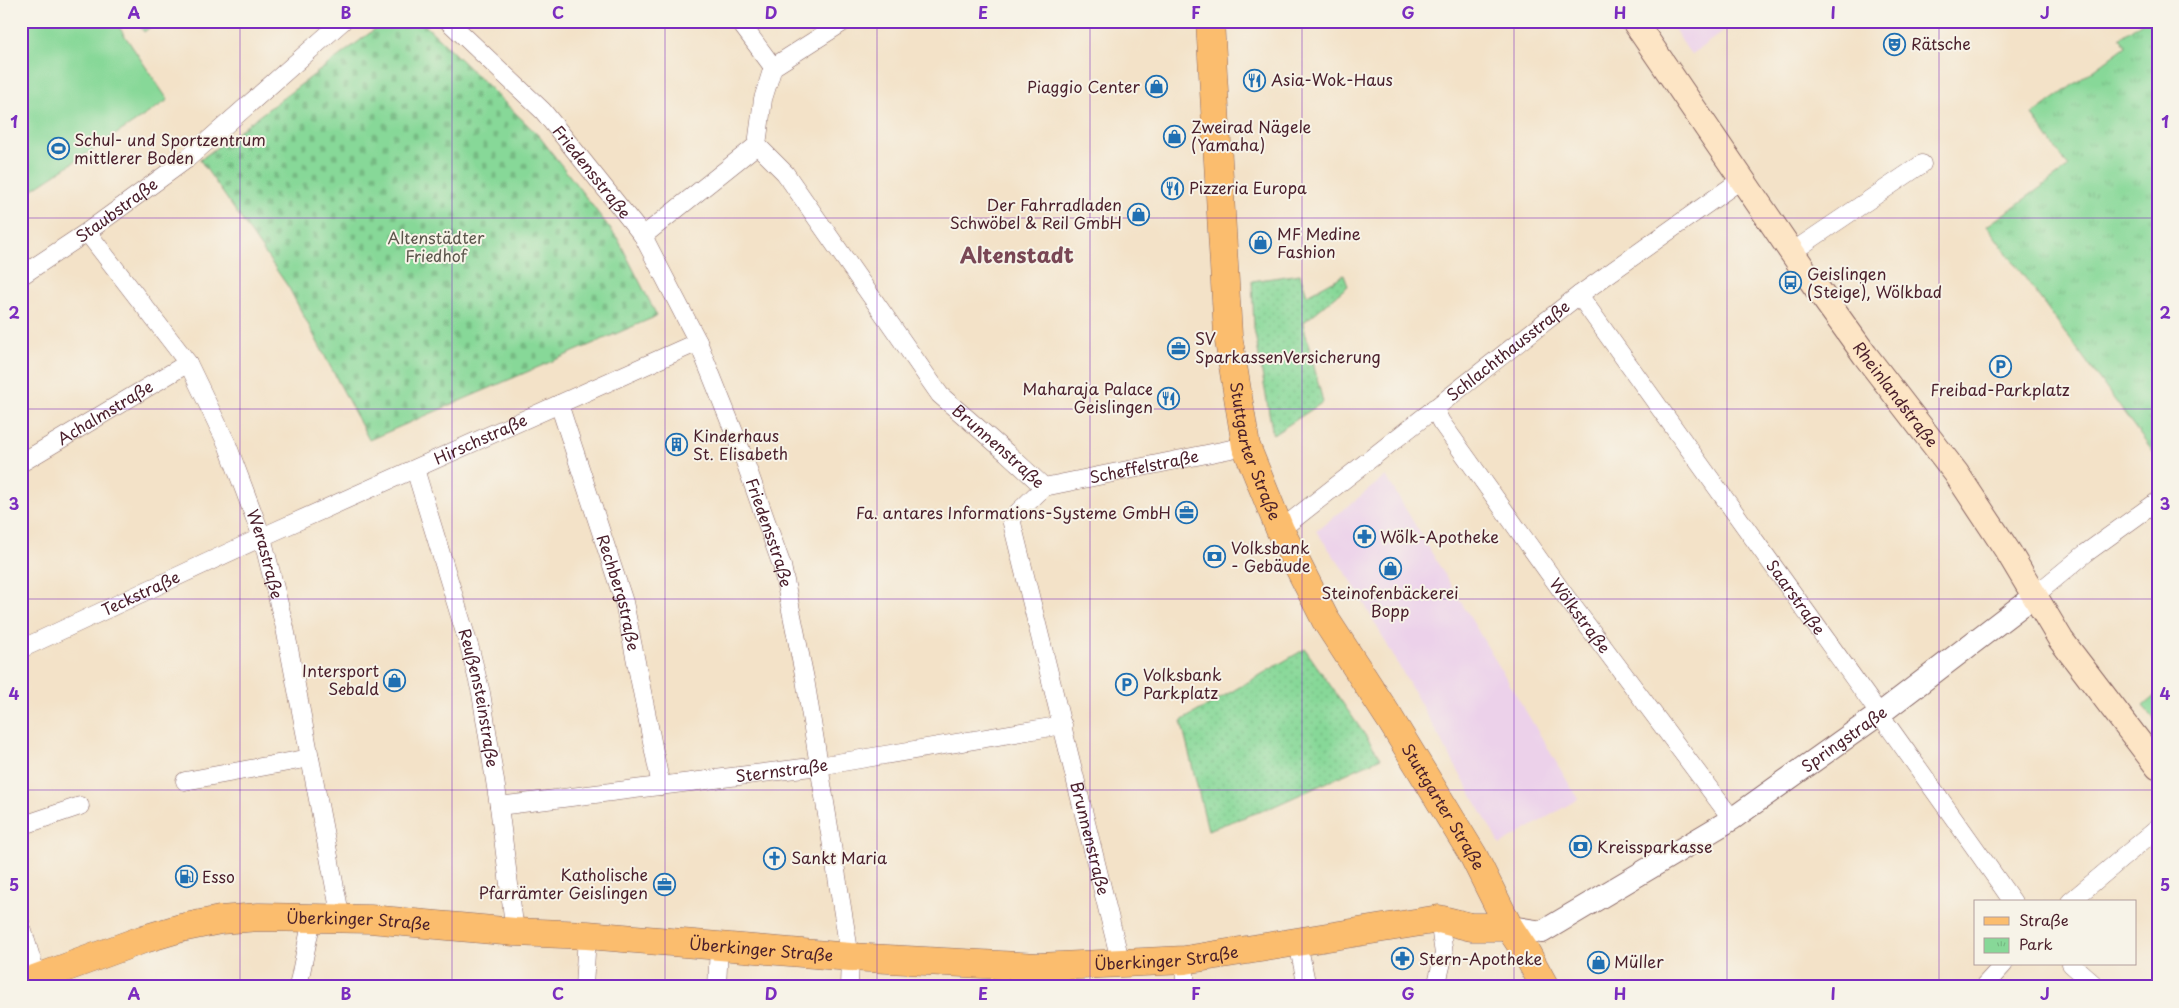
<svg xmlns="http://www.w3.org/2000/svg" width="2179" height="1008" viewBox="0 0 2179 1008" font-family="'Playpen Sans',sans-serif">
	<style>
		.built { fill: #ecd1ea }
		.grass { fill: url(#grass-dots); stroke: #687c62 }
		.cemetery { fill: url(#cemetery-stones); stroke: #687c62 }
		.park { fill: url(#park-tufts); stroke: #687c62 }
		.pitch { fill: #87d898; stroke: #687c62 }
		.lines { fill: none; stroke-linecap: round; stroke-linejoin: round }
		.minor-casing { stroke: #856362; stroke-width: 19 }
		.tertiary-casing { stroke: #856362; stroke-width: 24 }
		.secondary-casing { stroke: #856362; stroke-width: 27 }
		.primary-casing { stroke: #856362; stroke-width: 29 }
		.minor { stroke: #fff; stroke-width: 18 }
		.tertiary { stroke: #fff; stroke-width: 22 }
		.secondary { stroke: #fde5c5; stroke-width: 25 }
		.primary { stroke: #fbbd6e; stroke-width: 28 }
		.grid { fill: none; stroke: #7b2cbf; stroke-width: 1; stroke-opacity: 0.55 }
		.labels { text-anchor: middle; stroke-width: 4; stroke-linejoin: round; paint-order: stroke }
		.poi-label { font-size: 16px; fill: #4a1f2b; stroke: #f7f3e8; text-anchor: start }
		.street-label { font-size: 16px; fill: #4a1f2b; stroke: #f7f3e8 }
		.park-label { font-size: 16px; fill: #5c564c; stroke: #f7f3e8 }
		.district-label { font-size: 21px; font-weight: bold; fill: #794755; stroke: #f7f3e8 }
		.neatline { fill: none; stroke: #7b2cbf; stroke-width: 2 }
		.grid-label { font-size: 16px; text-anchor: middle; font-weight: bold; fill: #7b2cbf }
	</style>
	<defs>
		<pattern id="grass-dots" width="8" height="8" patternUnits="userSpaceOnUse" patternTransform="scale(1.25)"><rect width="8" height="8" fill="#87d898"/><path d="M2 2h.1M6 6h.1" fill="none" stroke="#76b983" stroke-width="1.8" stroke-linecap="round"/></pattern>
		<pattern id="cemetery-stones" width="16" height="16" patternUnits="userSpaceOnUse" patternTransform="scale(1.25)"><rect width="16" height="16" fill="#87d898"/><path d="M2 7V4a2 2 0 0 1 4 0v3zM10 15v-3a2 2 0 0 1 4 0v3z" fill="#76b983"/></pattern>
		<pattern id="park-tufts" width="24" height="20" patternUnits="userSpaceOnUse" patternTransform="scale(1.25)"><rect width="24" height="20" fill="#87d898"/><path d="M3 7l-1-3M5 7V3M7 7l1-3M15 17l-1-3M17 17v-4M19 17l1-3" fill="none" stroke="#76b983"/></pattern>
	</defs>
	<rect width="100%" height="100%" fill="#f7f3e8"/>
	<filter id="ink" filterUnits="userSpaceOnUse"><feTurbulence type="fractalNoise" baseFrequency=".02" numOctaves="2"/><feDisplacementMap in="SourceGraphic" scale="10" xChannelSelector="R" yChannelSelector="G"/><feConvolveMatrix kernelMatrix="1 2 1 2 8 2 1 2 1" color-interpolation-filters="sRGB"/></filter>
	<filter id="wash" filterUnits="userSpaceOnUse"><feTurbulence type="fractalNoise" baseFrequency=".0096" numOctaves="4" result="noise"/><feDisplacementMap in="SourceGraphic" scale="20" xChannelSelector="R" yChannelSelector="G"/><feGaussianBlur stdDeviation="1.12" result="paint"/><feColorMatrix in="noise" values="0 0 0 0 0 0 0 0 0 0 0 0 0 0 0 0 0 1.4 0 .05"/><feComposite in="paint" operator="in"/></filter>
	<g filter="url(#wash)">
		<rect width="100%" height="100%" fill="#f3e2c8"/>
		<g class="built">
			<polygon points="1669,21 1737,21 1691,55"/>
			<polygon points="1386,476 1578,799 1500,845 1350,579 1316,531"/>
		</g>
		<g class="grass">
			<polygon points="1300,274 1307,295 1344,275 1348,286 1303,323 1323,402 1273,435 1254,328 1252,281"/>
			<polygon points="1305,649 1381,758 1270,808 1208,830 1181,721"/>
		</g>
		<polygon class="cemetery" points="386,21 421,21 539,136 618,239 657,316 369,440 289,288 200,160"/>
		<g class="park">
			<polygon points="2143,21 2158,21 2158,459 1987,226 2069,167 2032,115 2126,46 2120,38"/>
			<polygon points="2158,693 2158,723 2143,706"/>
		</g>
		<g class="pitch">
			<polygon points="21,21 115,21 168,100 21,197"/>
			<polygon points="136,21 158,21 144,32"/>
		</g>
	</g>
	<g filter="url(#ink)">
		<g class="lines">
			<defs>
				<g id="minor">
					<path id="s1" d="M448,21l95,90 100,125 55,106 40,100 44,124 23,113 45,278 -1,30"/>
					<polyline points="739,21 773,67"/>
					<polyline points="757,145 763,99 773,67 845,21"/>
					<path id="s2" d="M87,232l101,131 39,81 35,93 23,91 56,291"/>
					<path id="s3" d="M643,236l114,-91 28,28 155,222 67,58 37,34 -33,32 110,445"/>
					<polyline points="1792,252 1922,164"/>
					<path id="s4" d="M21,276l66,-44 100,-73 156,-138"/>
					<path id="s5" d="M1579,295c144,203 291,403 434,607"/>
					<path id="s6" d="M559,404l65,198 37,184"/>
					<path id="s7" d="M1434,408l7,14 125,175 166,222"/>
					<path id="s8" d="M21,463l167,-100"/>
					<path id="s9" d="M415,469l55,180 11,44 18,113 16,126"/>
					<path id="s10" d="M1044,487l202,-41"/>
					<path id="s11" d="M1280,530l299,-235 163,-116"/>
					<polyline points="2034,596 2086,553 2158,501"/>
					<path id="s12" d="M21,649l241,-112 436,-195"/>
					<polyline points="185,781 310,758"/>
					<path id="s13" d="M499,806l320,-40 244,-41"/>
					<polyline points="21,826 80,806"/>
					<polyline points="2070,902 2158,828"/>
					<polyline points="21,925 40,987"/>
					<polyline points="1298,943 1307,987"/>
					<polyline points="1185,960 1185,987"/>
					<polyline points="2071,964 2097,987"/>
					<polyline points="298,987 312,919"/>
					<polyline points="584,987 587,935"/>
					<polyline points="717,987 719,946"/>
					<polyline points="1038,987 1039,967"/>
					<polyline points="1436,987 1444,954 1439,919"/>
					<polyline points="1983,987 2004,964"/>
				</g>
				<g id="tertiary">
					<path id="s14" d="M1509,927l33,5 190,-113 149,-106 153,-117"/>
				</g>
				<g id="secondary">
					<path id="s15" d="M1634,21l172,252 59,82 91,118 53,80 52,87 97,127"/>
				</g>
				<g id="primary">
					<path id="s16" d="M1210,21l18,314 18,111 34,84 45,89 65,100 83,136 36,72 18,27 18,33"/>
					<path id="s17" d="M21,984l123,-45 37,-11 39,-8 39,-3 111,2 145,13 72,3 263,22 189,10 146,-7 254,-41 32,8h38"/>
				</g>
			</defs>
			<use href="#minor" class="minor-casing"/>
			<use href="#tertiary" class="tertiary-casing"/>
			<use href="#secondary" class="secondary-casing"/>
			<use href="#primary" class="primary-casing"/>
			<use href="#minor" class="minor"/>
			<use href="#tertiary" class="tertiary"/>
			<use href="#secondary" class="secondary"/>
			<use href="#primary" class="primary"/>
		</g>
	</g>
	<path class="grid" d="M240,21v966M452,21v966M665,21v966M877,21v966M1090,21v966M1302,21v966M1514,21v966M1727,21v966M1939,21v966M21,218h2137M21,409h2137M21,599h2137M21,790h2137"/>
	<defs>
		<symbol id="theatre-ring" viewBox="-11 -11 22 22"><circle r="9.5" fill="#f7f3e8" stroke="#1f6fb2" stroke-width="1.5"/><path d="M-5-5.5Q0-4 5-5.5V0Q5 5 0 6Q-5 5-5 0ZM-3.3-2.5H-1v1.5H-3.3ZM1-2.5H3.3v1.5H1ZM-2.8 1Q0 5.5 2.8 1Z" fill="#1f6fb2"/></symbol>
		<symbol id="restaurant-ring" viewBox="-11 -11 22 22"><circle r="9.5" fill="#f7f3e8" stroke="#1f6fb2" stroke-width="1.5"/><path d="M-5-6h1v4h1v-4h1v4h1v-4h1v5L-1.5 .5V6h-2V.5L-5-1ZM5-6V6H3V1.5H1.5Q1.5-4 5-6Z" fill="#1f6fb2"/></symbol>
		<symbol id="shop-ring" viewBox="-11 -11 22 22"><circle r="9.5" fill="#f7f3e8" stroke="#1f6fb2" stroke-width="1.5"/><path d="M-5-2.5h2.3a2.7 3.5 0 0 1 5.4 0H5L5.5 6h-11ZM-1.5-2.5h3a1.5 2.3 0 0 0-3 0Z" fill="#1f6fb2"/></symbol>
		<symbol id="stadium-ring" viewBox="-11 -11 22 22"><circle r="9.5" fill="#f7f3e8" stroke="#1f6fb2" stroke-width="1.5"/><path d="M0-5a6.5 5 0 1 0 0 10a6.5 5 0 1 0 0-10ZM-3.5-1.8h7v3.6h-7Z" fill="#1f6fb2"/></symbol>
		<symbol id="bus-ring" viewBox="-11 -11 22 22"><circle r="9.5" fill="#f7f3e8" stroke="#1f6fb2" stroke-width="1.5"/><path d="M-5-6H5V4H4V6H2V4H-2V6H-4V4H-5ZM-3.5-4V0h7V-4ZM-3.5 1.2v1.5H-2V1.2ZM2 1.2v1.5H3.5V1.2Z" fill="#1f6fb2"/></symbol>
		<symbol id="office-ring" viewBox="-11 -11 22 22"><circle r="9.5" fill="#f7f3e8" stroke="#1f6fb2" stroke-width="1.5"/><path d="M-6-3h4V-5.5h4V-3h4V5H-6ZM-1-4.5V-3h2v-1.5ZM-6 0V1H6V0Z" fill="#1f6fb2"/></symbol>
		<symbol id="parking-ring" viewBox="-11 -11 22 22"><circle r="9.5" fill="#f7f3e8" stroke="#1f6fb2" stroke-width="1.5"/><path d="M-3.5-5.5H1a3.5 3.5 0 0 1 0 7H-1V5.5H-3.5ZM-1-3.4V-.6H.8a1.4 1.4 0 0 0 0-2.8Z" fill="#1f6fb2"/></symbol>
		<symbol id="building-ring" viewBox="-11 -11 22 22"><circle r="9.5" fill="#f7f3e8" stroke="#1f6fb2" stroke-width="1.5"/><path d="M-4-6H4V6H1V3H-1V6H-4ZM-2.5-4.3h1.7v1.8h-1.7ZM.8-4.3h1.7v1.8H.8ZM-2.5-1h1.7V.8h-1.7ZM.8-1h1.7V.8H.8Z" fill="#1f6fb2"/></symbol>
		<symbol id="pharmacy-ring" viewBox="-11 -11 22 22"><circle r="9.5" fill="#f7f3e8" stroke="#1f6fb2" stroke-width="1.5"/><path d="M-2-6h4v4h4v4h-4v4h-4v-4h-4v-4h4Z" fill="#1f6fb2"/></symbol>
		<symbol id="bank-ring" viewBox="-11 -11 22 22"><circle r="9.5" fill="#f7f3e8" stroke="#1f6fb2" stroke-width="1.5"/><path d="M-6-4H6V4H-6ZM0-2.3a2.3 2.3 0 1 0 0 4.6a2.3 2.3 0 1 0 0-4.6Z" fill="#1f6fb2"/></symbol>
		<symbol id="church-ring" viewBox="-11 -11 22 22"><circle r="9.5" fill="#f7f3e8" stroke="#1f6fb2" stroke-width="1.5"/><path d="M-1.2-6h2.4v3.5h3.3v2.4h-3.3V6h-2.4V-.1h-3.3v-2.4h3.3Z" fill="#1f6fb2"/></symbol>
		<symbol id="fuel-ring" viewBox="-11 -11 22 22"><circle r="9.5" fill="#f7f3e8" stroke="#1f6fb2" stroke-width="1.5"/><path d="M-5.5-6h7V0h2V4h1.3V-2.5L3-4.5l.8-.8L6-3V5H2.5V1h-1V6h-7ZM-4.2-4.7v3.2H.2V-4.7Z" fill="#1f6fb2"/></symbol>
	</defs>
	<g fill-rule="evenodd">
		<use href="#theatre-ring" x="1882" y="32" width="25" height="25"/>
		<use href="#restaurant-ring" x="1242" y="68" width="25" height="25"/>
		<use href="#shop-ring" x="1144" y="74" width="25" height="25"/>
		<use href="#shop-ring" x="1162" y="124" width="25" height="25"/>
		<use href="#stadium-ring" x="46" y="136" width="25" height="25"/>
		<use href="#restaurant-ring" x="1160" y="176" width="25" height="25"/>
		<use href="#shop-ring" x="1126" y="202" width="25" height="25"/>
		<use href="#shop-ring" x="1248" y="230" width="25" height="25"/>
		<use href="#bus-ring" x="1778" y="270" width="25" height="25"/>
		<use href="#office-ring" x="1166" y="336" width="25" height="25"/>
		<use href="#parking-ring" x="1988" y="354" width="25" height="25"/>
		<use href="#restaurant-ring" x="1156" y="386" width="25" height="25"/>
		<use href="#building-ring" x="664" y="432" width="25" height="25"/>
		<use href="#office-ring" x="1174" y="500" width="25" height="25"/>
		<use href="#pharmacy-ring" x="1352" y="524" width="25" height="25"/>
		<use href="#bank-ring" x="1202" y="544" width="25" height="25"/>
		<use href="#shop-ring" x="1378" y="556" width="25" height="25"/>
		<use href="#shop-ring" x="382" y="668" width="25" height="25"/>
		<use href="#parking-ring" x="1114" y="672" width="25" height="25"/>
		<use href="#bank-ring" x="1568" y="834" width="25" height="25"/>
		<use href="#church-ring" x="762" y="846" width="25" height="25"/>
		<use href="#fuel-ring" x="174" y="864" width="25" height="25"/>
		<use href="#office-ring" x="652" y="872" width="25" height="25"/>
		<use href="#pharmacy-ring" x="1390" y="946" width="25" height="25"/>
		<use href="#shop-ring" x="1586" y="950" width="25" height="25"/>
	</g>
	<g class="labels">
		<g class="poi-label">
			<text x="1911" y="50">Rätsche</text>
			<text x="1271" y="86">Asia-Wok-Haus</text>
			<text x="1140" y="93" text-anchor="end">Piaggio Center</text>
			<text x="1191" y="133">Zweirad Nägele<tspan x="1191" dy="18">(Yamaha)</tspan></text>
			<text x="74" y="146">Schul- und Sportzentrum<tspan x="74" dy="18">mittlerer Boden</tspan></text>
			<text x="1189" y="194">Pizzeria Europa</text>
			<text x="1122" y="211" text-anchor="end">Der Fahrradladen<tspan x="1122" dy="18">Schwöbel &amp; Reil GmbH</tspan></text>
			<text x="1277" y="240">MF Medine<tspan x="1277" dy="18">Fashion</tspan></text>
			<text x="1807" y="280">Geislingen<tspan x="1807" dy="18">(Steige), Wölkbad</tspan></text>
			<text x="1195" y="345">SV<tspan x="1195" dy="18">SparkassenVersicherung</tspan></text>
			<text x="1153" y="395" text-anchor="end">Maharaja Palace<tspan x="1153" dy="18">Geislingen</tspan></text>
			<text x="2000" y="396" text-anchor="middle">Freibad-Parkplatz</text>
			<text x="693" y="442">Kinderhaus<tspan x="693" dy="18">St. Elisabeth</tspan></text>
			<text x="1171" y="519" text-anchor="end">Fa. antares Informations-Systeme GmbH</text>
			<text x="1380" y="543">Wölk-Apotheke</text>
			<text x="1231" y="554">Volksbank<tspan x="1231" dy="18">- Gebäude</tspan></text>
			<text x="1390" y="599" text-anchor="middle">Steinofenbäckerei<tspan x="1390" dy="18">Bopp</tspan></text>
			<text x="379" y="677" text-anchor="end">Intersport<tspan x="379" dy="18">Sebald</tspan></text>
			<text x="1143" y="681">Volksbank<tspan x="1143" dy="18">Parkplatz</tspan></text>
			<text x="1597" y="853">Kreissparkasse</text>
			<text x="791" y="864">Sankt Maria</text>
			<text x="648" y="881" text-anchor="end">Katholische<tspan x="648" dy="18">Pfarrämter Geislingen</tspan></text>
			<text x="202" y="883">Esso</text>
			<text x="1419" y="965">Stern-Apotheke</text>
			<text x="1614" y="968">Müller</text>
		</g>
		<g class="street-label">
			<text dy="6" stroke="none"><textPath href="#s1" startOffset="209">Friedensstraße</textPath></text>
			<text dy="6" stroke="none"><textPath href="#s4" startOffset="116">Staubstraße</textPath></text>
			<text dy="6" stroke="none"><textPath href="#s11" startOffset="290">Schlachthausstraße</textPath></text>
			<text dy="6" stroke="none"><textPath href="#s15" startOffset="456">Rheinlandstraße</textPath></text>
			<text dy="6" stroke="none"><textPath href="#s8" startOffset="98">Achalmstraße</textPath></text>
			<text dy="6" stroke="none"><textPath href="#s12" startOffset="505">Hirschstraße</textPath></text>
			<text dy="6" stroke="none"><textPath href="#s3" startOffset="534">Brunnenstraße</textPath></text>
			<text dy="6" stroke="none"><textPath href="#s16" startOffset="434">Stuttgarter Straße</textPath></text>
			<text dy="6" stroke="none"><textPath href="#s10" startOffset="102">Scheffelstraße</textPath></text>
			<text dy="6" stroke="none"><textPath href="#s1" startOffset="614">Friedensstraße</textPath></text>
			<text dy="6" stroke="none"><textPath href="#s2" startOffset="372">Werastraße</textPath></text>
			<text dy="6" stroke="none"><textPath href="#s12" startOffset="132">Teckstraße</textPath></text>
			<text dy="6" stroke="none"><textPath href="#s6" startOffset="198">Rechbergstraße</textPath></text>
			<text dy="6" stroke="none"><textPath href="#s5" startOffset="372">Saarstraße</textPath></text>
			<text dy="6" stroke="none"><textPath href="#s7" startOffset="254">Wölkstraße</textPath></text>
			<text dy="6" stroke="none"><textPath href="#s9" startOffset="238">Reußensteinstraße</textPath></text>
			<text dy="6" stroke="none"><textPath href="#s14" startOffset="392">Springstraße</textPath></text>
			<text dy="6" stroke="none"><textPath href="#s13" startOffset="285">Sternstraße</textPath></text>
			<text dy="6" stroke="none"><textPath href="#s16" startOffset="839">Stuttgarter Straße</textPath></text>
			<text dy="6" stroke="none"><textPath href="#s3" startOffset="970">Brunnenstraße</textPath></text>
			<text dy="6" stroke="none"><textPath href="#s17" startOffset="348">Überkinger Straße</textPath></text>
			<text dy="6" stroke="none"><textPath href="#s17" startOffset="752">Überkinger Straße</textPath></text>
			<text dy="6" stroke="none"><textPath href="#s17" startOffset="1158">Überkinger Straße</textPath></text>
		</g>
		<g class="park-label">
			<text x="436" y="244">Altenstädter<tspan x="436" dy="18">Friedhof</tspan></text>
		</g>
		<g class="district-label">
			<text x="1017" y="263">Altenstadt</text>
		</g>
	</g>
	<rect width="2179" height="1008" fill="none" stroke="#f7f3e8" stroke-width="55"/>
	<rect x="1974" y="900" width="162" height="65" fill="#f7f3e8" stroke="#b29e9c"/>
	<rect x="1984" y="917" width="25" height="8" fill="#fbbd6e" stroke="#b29e9c"/>
	<text x="2019" y="926" font-size="15" fill="#4a1f2b">Straße</text>
	<rect x="1984" y="938" width="25" height="15" fill="url(#park-tufts)" stroke="#b29e9c"/>
	<text x="2019" y="950" font-size="15" fill="#4a1f2b">Park</text>
	<rect x="28" y="28" width="2124" height="952" class="neatline"/>
	<g class="grid-label">
		<text x="134" y="19">A</text>
		<text x="346" y="19">B</text>
		<text x="558" y="19">C</text>
		<text x="771" y="19">D</text>
		<text x="983" y="19">E</text>
		<text x="1196" y="19">F</text>
		<text x="1408" y="19">G</text>
		<text x="1620" y="19">H</text>
		<text x="1833" y="19">I</text>
		<text x="2045" y="19">J</text>
		<text x="14" y="128">1</text>
		<text x="2165" y="128">1</text>
		<text x="14" y="319">2</text>
		<text x="2165" y="319">2</text>
		<text x="14" y="510">3</text>
		<text x="2165" y="510">3</text>
		<text x="14" y="700">4</text>
		<text x="2165" y="700">4</text>
		<text x="14" y="891">5</text>
		<text x="2165" y="891">5</text>
		<text x="134" y="1000">A</text>
		<text x="346" y="1000">B</text>
		<text x="558" y="1000">C</text>
		<text x="771" y="1000">D</text>
		<text x="983" y="1000">E</text>
		<text x="1196" y="1000">F</text>
		<text x="1408" y="1000">G</text>
		<text x="1620" y="1000">H</text>
		<text x="1833" y="1000">I</text>
		<text x="2045" y="1000">J</text>
	</g>
</svg>
